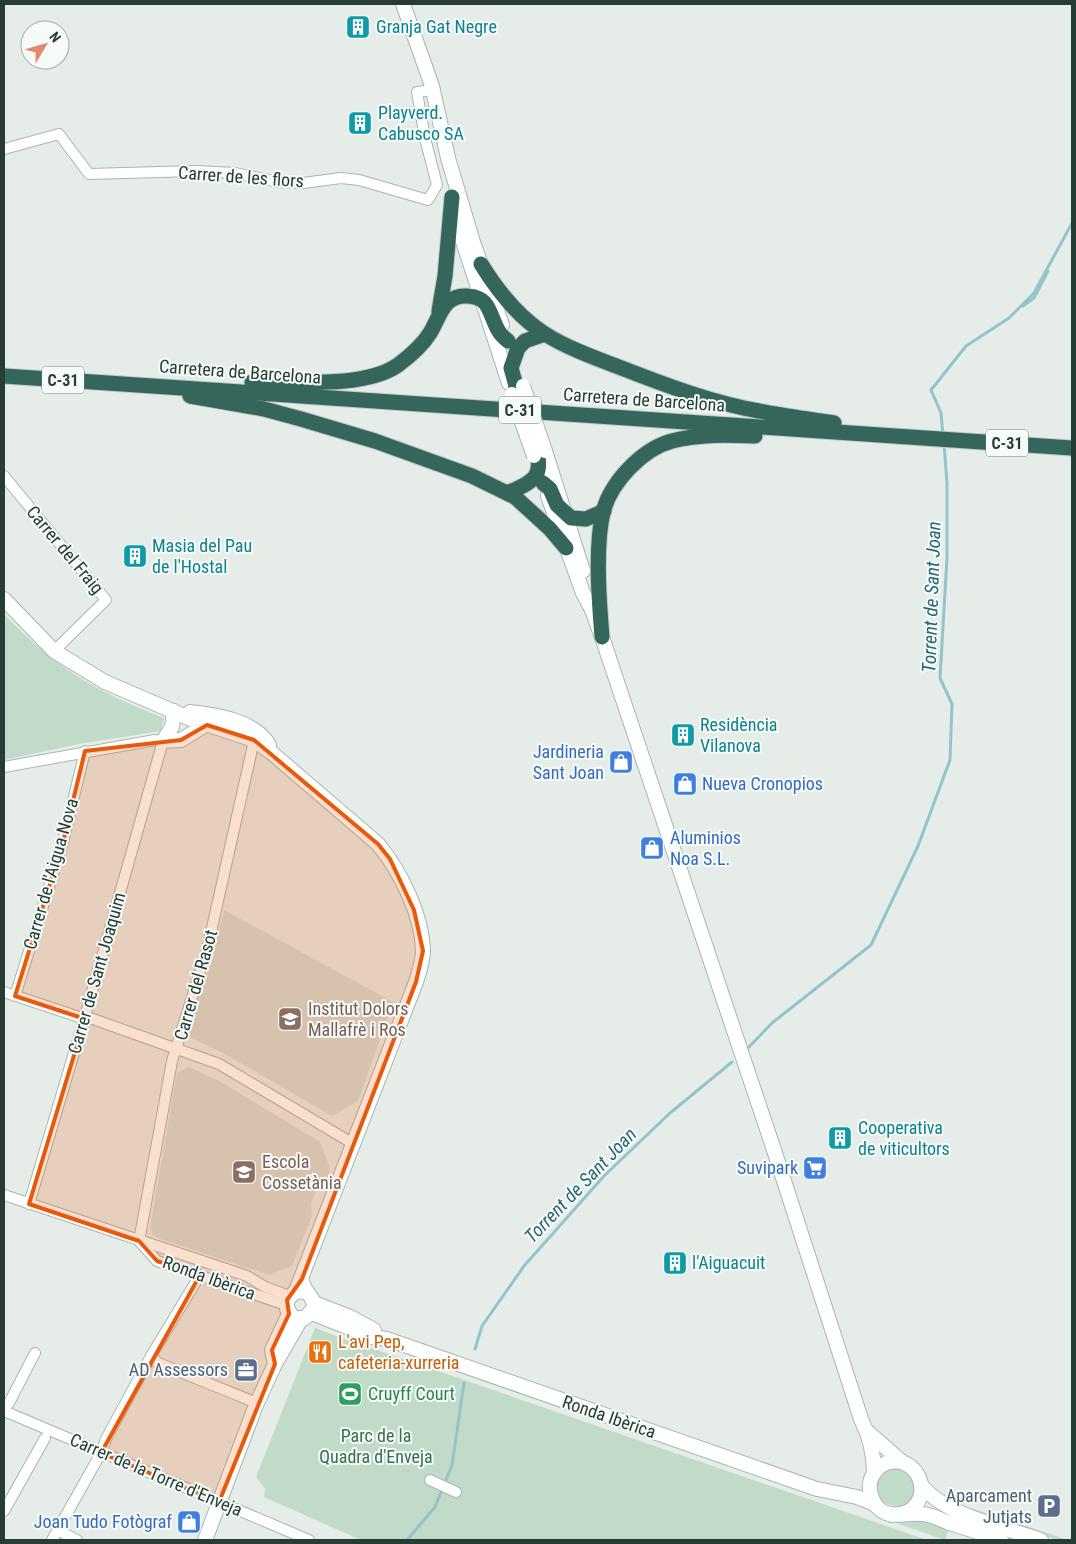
<svg xmlns="http://www.w3.org/2000/svg" width="1076" height="1544" viewBox="0 0 1076 1544" font-family="'Roboto Condensed',sans-serif">
	<style>
		.built { fill: #d4ddd8 }
		.green { fill: #c1dbc8 }
		.lines { fill: none; stroke-linecap: round; stroke-linejoin: round }
		.stream { stroke: #94c4cb; stroke-width: 3 }
		.street-casing { stroke: #a9b5b0; stroke-width: 12 }
		.secondary-casing { stroke: #a5b7b1; stroke-width: 16 }
		.highway-casing { stroke: #c2c9c7; stroke-width: 17 }
		.street { stroke: #fff; stroke-width: 10 }
		.secondary { stroke: #fff; stroke-width: 14 }
		.highway { stroke: #35665b; stroke-width: 15 }
		.secondary-bridge-casing { stroke: #a5b7b1; stroke-width: 16; stroke-linecap: butt }
		.secondary-bridge { stroke: #fff; stroke-width: 14 }
		.marked { fill: #e8590c; fill-opacity: 0.2; stroke: #e8590c; stroke-width: 4; stroke-linejoin: round }
		.labels { text-anchor: middle; stroke-width: 4; stroke-linejoin: round; paint-order: stroke }
		.shield { fill: #f6faf8; stroke: #647670; stroke-width: 1 }
		.shield-label { font-size: 16px; font-weight: bold; fill: #263d36 }
		.culture-label { font-size: 18px; fill: #0d838f; stroke: #f6faf8; text-anchor: start }
		.street-label { font-size: 18px; fill: #263d36; stroke: #f6faf8 }
		.shop-label { font-size: 18px; fill: #366cbe; stroke: #f6faf8; text-anchor: end }
		.education-label { font-size: 18px; fill: #785e54; stroke: #f6faf8; text-anchor: start }
		.food-label { font-size: 18px; fill: #c56008; stroke: #f6faf8; text-anchor: start }
		.service-label { font-size: 18px; fill: #4e5e75; stroke: #f6faf8; text-anchor: end }
		.leisure-label { font-size: 18px; fill: #27864d; stroke: #f6faf8; text-anchor: start }
		.park-label { font-size: 18px; fill: #35704a; stroke: #f6faf8 }
		.water-label { font-size: 19px; font-style: italic; fill: #276873; stroke: #f6faf8 }
	</style>
	<rect width="100%" height="100%" fill="#e6ede9"/>
	<g class="built">
		<polygon points="224,910 393,1002 358,1101 332,1116 225,1054 189,1037 198,1000 212,961"/>
		<polygon points="189,1067 221,1082 320,1142 330,1168 328,1177 317,1187 311,1204 312,1216 292,1266 269,1275 160,1239 153,1235 150,1228 177,1073"/>
	</g>
	<g class="green">
		<path d="M4,614c51,54 91,77 160,104l-3,13 -82,13 -75,16z"/>
		<polygon points="315,1328 331,1334 927,1540 361,1540 264,1497 265,1489 256,1477"/>
		<circle cx="896" cy="1487" r="19"/>
		<polygon points="971,1508 1068,1540 1057,1540 970,1510"/>
		<polygon points="921,1519 949,1529 945,1540 891,1521"/>
	</g>
	<g class="lines">
		<g class="stream">
			<polyline points="1023,306 1034,298 1048,271"/>
			<polyline points="943,435 941,413 931,390 966,346 1009,318 1034,293 1072,223"/>
			<polyline points="747,1049 772,1023 871,945 918,846 950,760 952,704 940,678 947,558 947,484 944,443"/>
			<polyline points="475,1349 482,1326 524,1266 604,1176 670,1113 732,1062"/>
			<polyline points="407,1540 435,1507 452,1465 464,1383"/>
		</g>
		<defs>
			<g id="street">
				<polyline points="4,149 59,134 89,174 195,171 235,173 278,182 303,183 341,178 359,180 428,200 437,185 425,138 417,92 433,90"/>
				<polyline points="4,476 106,600 54,651"/>
				<polyline points="4,767 155,740 163,741 88,1006 29,1204"/>
				<polyline points="4,992 85,1019 93,1019 219,1064 352,1143"/>
				<polyline points="15,996 63,842 85,751"/>
				<polyline points="4,1195 247,1276 265,1287 289,1296"/>
				<polyline points="139,1241 172,1061 207,950 255,736"/>
				<polyline points="139,1241 157,1261 286,1305"/>
				<polyline points="151,1356 158,1363 257,1403"/>
				<polyline points="4,1408 9,1403 35,1353"/>
				<polyline points="4,1411 309,1540"/>
				<polyline points="430,1480 456,1492"/>
				<polyline points="4,1511 45,1438"/>
				<polyline points="57,1530 77,1540"/>
				<polyline points="52,1540 101,1453 106,1439 151,1356 200,1275"/>
			</g>
			<g id="secondary">
				<polyline points="403,4 432,86 448,158 473,242 502,325"/>
				<polyline points="455,208 458,226 509,383"/>
				<polyline points="545,451 583,571"/>
				<path d="M548,496l35,97 9,17 10,27 173,516 86,266c9,18 13,34 13,54"/>
				<path d="M4,599l50,52 51,31 86,37 63,21 18,13 106,91c23,28 44,71 45,107 0,10 -4,21 -7,31l-120,309"/>
				<path d="M190,712c26,3 64,8 79,33"/>
				<polyline points="163,741 181,740 212,721"/>
				<polyline points="163,741 172,727 174,711"/>
				<path d="M302,1279c0,13 13,16 12,29l-9,10h-11l-7,-9v-9l9,-9 10,1"/>
				<polyline points="314,1303 350,1317 374,1330"/>
				<polyline points="312,1313 372,1337 387,1339 817,1489 857,1497 875,1504"/>
				<polyline points="275,1364 272,1350 289,1314"/>
				<polyline points="869,1433 901,1461"/>
				<path d="M922,1486c25,30 81,41 119,54"/>
				<path d="M892,1515c5,-1 11,-1 15,-3 28,-14 12,-59 -21,-49 -7,3 -12,8 -15,16 -4,11 2,28 13,33 11,6 26,0 38,2 8,0 17,5 25,8 18,6 37,12 54,18"/>
				<polyline points="205,1540 256,1405 275,1364 301,1319"/>
			</g>
			<g id="highway">
				<path d="M481,264c16,26 37,53 64,70 24,15 53,25 79,35 44,17 89,34 135,42 25,5 50,8 75,12"/>
				<polyline points="439,311 445,276 452,197"/>
				<polyline points="4,376 1072,448"/>
				<path d="M252,382c40,-1 112,7 146,-17 12,-9 24,-19 32,-32 10,-16 13,-39 38,-37 22,1 21,18 30,34 2,4 6,8 10,11"/>
				<polyline points="190,396 264,409 301,419 375,441 472,476 515,497 550,529 566,548"/>
				<polyline points="514,399 516,386 511,368 518,348 525,341 545,334"/>
				<polyline points="543,483 550,489 557,505 571,518 586,519 604,511"/>
				<path d="M507,493c32,-13 37,-19 27,-52"/>
				<path d="M602,637c-3,-36 -7,-90 1,-125 8,-30 39,-63 69,-71 27,-7 56,-6 83,-5"/>
			</g>
		</defs>
		<use href="#street" class="street-casing"/>
		<use href="#secondary" class="secondary-casing"/>
		<use href="#highway" class="highway-casing"/>
		<use href="#street" class="street"/>
		<use href="#secondary" class="secondary"/>
		<use href="#highway" class="highway"/>
		<defs>
			<g id="secondary-bridge">
				<polyline points="523,386 545,451"/>
				<polyline points="512,394 534,456"/>
			</g>
		</defs>
		<use href="#secondary-bridge" class="secondary-bridge-casing"/>
		<use href="#secondary-bridge" class="secondary-bridge"/>
	</g>
	<path class="marked" d="M207,725l47,15 124,104 12,15 24,51 9,41 -7,31 -114,297 -15,21 2,14 -17,36 3,14 -56,138 -118,-49 99,-178 -43,-14 -18,-20 -110,-37 56,-185 -70,-23 48,-154 22,-91 96,-11z"/>
	<defs>
		<symbol id="building-square" viewBox="-11 -11 22 22"><rect x="-9" y="-9" width="18" height="18" rx="4" fill="#0f9aa8" stroke="#f6faf8"/><path d="M-4-6H4V6H1V3H-1V6H-4ZM-2.5-4.3h1.7v1.8h-1.7ZM.8-4.3h1.7v1.8H.8ZM-2.5-1h1.7V.8h-1.7ZM.8-1h1.7V.8H.8Z" fill="#fff"/></symbol>
		<symbol id="shop-square" viewBox="-11 -11 22 22"><rect x="-9" y="-9" width="18" height="18" rx="4" fill="#3f7fe0" stroke="#f6faf8"/><path d="M-5-2.5h2.3a2.7 3.5 0 0 1 5.4 0H5L5.5 6h-11ZM-1.5-2.5h3a1.5 2.3 0 0 0-3 0Z" fill="#fff"/></symbol>
		<symbol id="school-square" viewBox="-11 -11 22 22"><rect x="-9" y="-9" width="18" height="18" rx="4" fill="#8d6e63" stroke="#f6faf8"/><path d="M0-5L7-2L0 1L-7-2ZM-4 1L0 2.5L4 1V4Q0 6-4 4Z" fill="#fff"/></symbol>
		<symbol id="supermarket-square" viewBox="-11 -11 22 22"><rect x="-9" y="-9" width="18" height="18" rx="4" fill="#3f7fe0" stroke="#f6faf8"/><path d="M-6-5.5h2.5l.6 2H6L4.5 2H-2.5L-4.4-4H-6ZM-1.5 3.2a1.3 1.3 0 1 0 .1 0ZM3 3.2a1.3 1.3 0 1 0 .1 0Z" fill="#fff"/></symbol>
		<symbol id="restaurant-square" viewBox="-11 -11 22 22"><rect x="-9" y="-9" width="18" height="18" rx="4" fill="#e8710a" stroke="#f6faf8"/><path d="M-5-6h1v4h1v-4h1v4h1v-4h1v5L-1.5 .5V6h-2V.5L-5-1ZM5-6V6H3V1.5H1.5Q1.5-4 5-6Z" fill="#fff"/></symbol>
		<symbol id="office-square" viewBox="-11 -11 22 22"><rect x="-9" y="-9" width="18" height="18" rx="4" fill="#5c6f8a" stroke="#f6faf8"/><path d="M-6-3h4V-5.5h4V-3h4V5H-6ZM-1-4.5V-3h2v-1.5ZM-6 0V1H6V0Z" fill="#fff"/></symbol>
		<symbol id="stadium-square" viewBox="-11 -11 22 22"><rect x="-9" y="-9" width="18" height="18" rx="4" fill="#2e9e5b" stroke="#f6faf8"/><path d="M0-5a6.5 5 0 1 0 0 10a6.5 5 0 1 0 0-10ZM-3.5-1.8h7v3.6h-7Z" fill="#fff"/></symbol>
		<symbol id="parking-square" viewBox="-11 -11 22 22"><rect x="-9" y="-9" width="18" height="18" rx="4" fill="#5c6f8a" stroke="#f6faf8"/><path d="M-3.5-5.5H1a3.5 3.5 0 0 1 0 7H-1V5.5H-3.5ZM-1-3.4V-.6H.8a1.4 1.4 0 0 0 0-2.8Z" fill="#fff"/></symbol>
	</defs>
	<g fill-rule="evenodd">
		<use href="#building-square" x="344" y="13" width="28" height="28"/>
		<use href="#building-square" x="346" y="109" width="28" height="28"/>
		<use href="#building-square" x="121" y="542" width="28" height="28"/>
		<use href="#building-square" x="669" y="721" width="28" height="28"/>
		<use href="#shop-square" x="607" y="748" width="28" height="28"/>
		<use href="#shop-square" x="671" y="770" width="28" height="28"/>
		<use href="#shop-square" x="638" y="834" width="28" height="28"/>
		<use href="#school-square" x="276" y="1005" width="28" height="28"/>
		<use href="#building-square" x="826" y="1124" width="28" height="28"/>
		<use href="#supermarket-square" x="801" y="1154" width="28" height="28"/>
		<use href="#school-square" x="230" y="1158" width="28" height="28"/>
		<use href="#building-square" x="661" y="1249" width="28" height="28"/>
		<use href="#restaurant-square" x="306" y="1338" width="28" height="28"/>
		<use href="#office-square" x="232" y="1356" width="28" height="28"/>
		<use href="#stadium-square" x="336" y="1380" width="28" height="28"/>
		<use href="#parking-square" x="1035" y="1492" width="28" height="28"/>
		<use href="#shop-square" x="175" y="1508" width="28" height="28"/>
	</g>
	<g class="labels">
		<g class="shield">
			<rect x="42" y="366.5" width="42" height="27" rx="4"/>
			<rect x="499" y="396.5" width="42" height="27" rx="4"/>
			<rect x="986" y="429.5" width="42" height="27" rx="4"/>
		</g>
		<g class="shield-label">
			<text x="63" y="386">C-31</text>
			<text x="520" y="416">C-31</text>
			<text x="1007" y="449">C-31</text>
		</g>
		<g class="culture-label">
			<text x="376" y="33">Granja Gat Negre</text>
			<text x="378" y="119">Playverd.<tspan x="378" dy="21">Cabusco SA</tspan></text>
			<text x="152" y="552">Masia del Pau<tspan x="152" dy="21">de l'Hostal</tspan></text>
			<text x="700" y="731">Residència<tspan x="700" dy="21">Vilanova</tspan></text>
			<text x="858" y="1134">Cooperativa<tspan x="858" dy="21">de viticultors</tspan></text>
			<text x="692" y="1269">l'Aiguacuit</text>
		</g>
		<g class="street-label">
			<text transform="translate(241 177) rotate(4)" y="6">Carrer de les flors</text>
			<text transform="translate(240 372) rotate(4)" y="6">Carretera de Barcelona</text>
			<text transform="translate(644 400) rotate(4)" y="6">Carretera de Barcelona</text>
			<text transform="translate(65 550) rotate(50)" y="6">Carrer del Fraig</text>
			<text transform="translate(51 874) rotate(-74)" y="6">Carrer de l'Aigua Nova</text>
			<text transform="translate(97 973) rotate(-74)" y="6">Carrer de Sant Joaquim</text>
			<text transform="translate(196 985) rotate(-74)" y="6">Carrer del Rasot</text>
			<text transform="translate(209 1278) rotate(20)" y="6">Ronda Ibèrica</text>
			<text transform="translate(609 1417) rotate(19)" y="6">Ronda Ibèrica</text>
			<text transform="translate(156 1475) rotate(23)" y="6">Carrer de la Torre d'Enveja</text>
		</g>
		<g class="shop-label">
			<text x="604" y="758">Jardineria<tspan x="604" dy="21">Sant Joan</tspan></text>
			<text x="702" y="790" text-anchor="start">Nueva Cronopios</text>
			<text x="670" y="844" text-anchor="start">Aluminios<tspan x="670" dy="21">Noa S.L.</tspan></text>
			<text x="798" y="1174">Suvipark</text>
			<text x="172" y="1528">Joan Tudo Fotògraf</text>
		</g>
		<g class="education-label">
			<text x="308" y="1015">Institut Dolors<tspan x="308" dy="21">Mallafrè i Ros</tspan></text>
			<text x="262" y="1168">Escola<tspan x="262" dy="21">Cossetània</tspan></text>
		</g>
		<g class="food-label">
			<text x="338" y="1348">L'avi Pep,<tspan x="338" dy="21">cafeteria-xurreria</tspan></text>
		</g>
		<g class="service-label">
			<text x="228" y="1376">AD Assessors</text>
			<text x="1032" y="1502">Aparcament<tspan x="1032" dy="21">Jutjats</tspan></text>
		</g>
		<g class="leisure-label">
			<text x="368" y="1400">Cruyff Court</text>
		</g>
		<g class="park-label">
			<text x="376" y="1442">Parc de la<tspan x="376" dy="21">Quadra d'Enveja</tspan></text>
		</g>
		<g class="water-label">
			<text transform="translate(931 597) rotate(-88)" y="7">Torrent de Sant Joan</text>
			<text transform="translate(580 1185) rotate(-46)" y="7">Torrent de Sant Joan</text>
		</g>
	</g>
	<rect width="1076" height="1544" fill="none" stroke="#263d36" stroke-width="10"/>
	<g transform="translate(45 45) rotate(52)"><circle r="24" fill="#f6faf8" stroke="#a3aeaa"/>
	<path d="M0-4L9 19L0 12L-9 19Z" fill="#e3886e"/>
	<text y="-8" font-size="14" font-weight="bold" text-anchor="middle" fill="#263d36">N</text>
	</g>
</svg>
